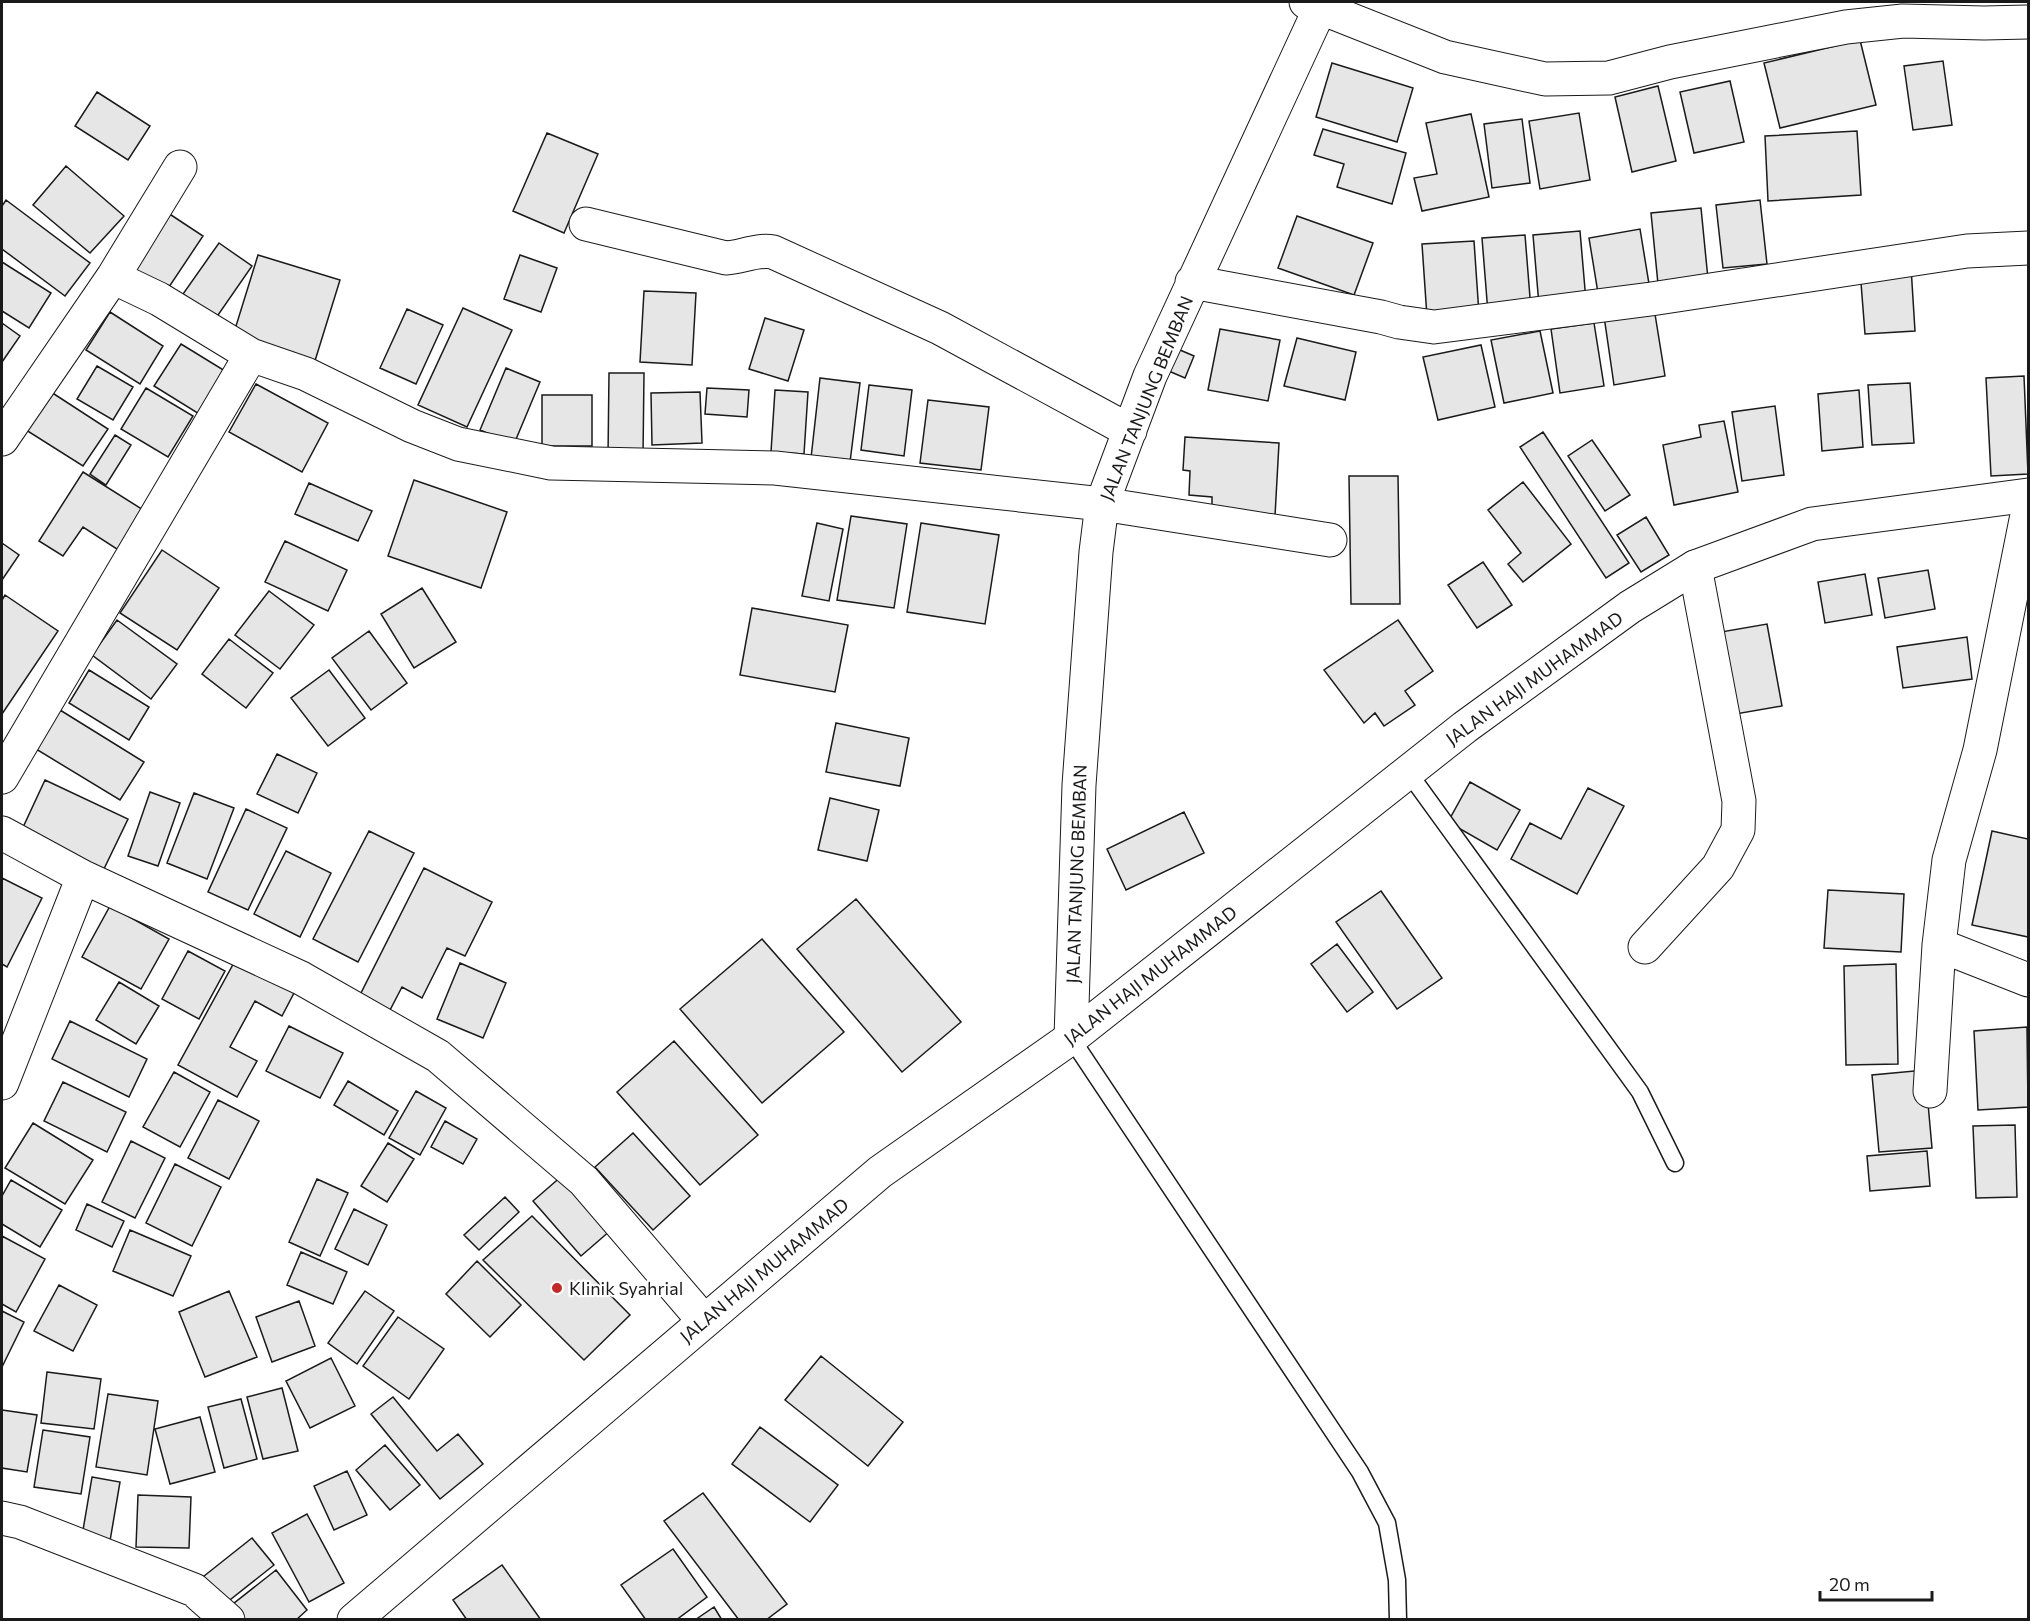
<svg xmlns="http://www.w3.org/2000/svg" width="2030" height="1621" font-family="Commissioner,sans-serif">
  <style>
    .building { fill: #e6e6e6; stroke: #1a1a1a; stroke-width: 1.5 }
    .lines { fill: none; stroke-linecap: round; stroke-linejoin: round }
    .lane-casing { stroke: #1a1a1a; stroke-width: 19 }
    .street-casing { stroke: #1a1a1a; stroke-width: 35 }
    .secondary-casing { stroke: #1a1a1a; stroke-width: 35 }
    .lane { stroke: #fff; stroke-width: 16 }
    .street { stroke: #fff; stroke-width: 33 }
    .secondary { stroke: #fff; stroke-width: 33 }
    .poi-dot { fill: #c62828; stroke: #fff; stroke-width: 2 }
    .labels { text-anchor: middle; dominant-baseline: central; stroke-width: 4.5; stroke-linejoin: round; paint-order: stroke }
    .street-label { font-size: 18px; fill: #1a1a1a; stroke: #fff }
    .poi-label { font-size: 18px; fill: #1a1a1a; stroke: #fff; text-anchor: start }
  </style>
  <rect width="100%" height="100%" fill="#fff"/>
  <path class="building" d="M 1860,40 L 1876,105 L 1780,128 L 1764,63 Z
    M 1943,61 L 1952,125 L 1913,130 L 1904,66 Z
    M 1332,63 L 1413,88 L 1397,142 L 1316,117 Z
    M 1730,81 L 1744,142 L 1694,153 L 1680,92 Z
    M 1658,86 L 1676,161 L 1632,172 L 1615,97 Z
    M 97,92 L 150,126 L 128,160 L 75,126 Z
    M 1579,113 L 1590,180 L 1540,189 L 1529,121 Z
    M 1471,114 L 1489,197 L 1422,211 L 1414,178 L 1437,174 L 1426,123 Z
    M 1522,119 L 1530,183 L 1492,188 L 1484,124 Z
    M 1323,129 L 1406,153 L 1392,204 L 1337,187 L 1344,164 L 1314,155 Z
    M 1857,131 L 1861,195 L 1768,201 L 1765,136 Z
    M 547,133 L 598,154 L 564,233 L 513,211 Z
    M 66,166 L 124,216 L 90,253 L 33,205 Z
    M 6,200 L 90,263 L 65,296 L 2,249 L 2,206 Z
    M 1760,200 L 1767,264 L 1723,268 L 1716,205 Z
    M 1701,208 L 1708,279 L 1658,284 L 1651,213 Z
    M 165,211 L 203,236 L 165,293 L 127,268 Z
    M 1297,216 L 1373,243 L 1354,295 L 1278,268 Z
    M 1640,229 L 1649,284 L 1598,293 L 1589,238 Z
    M 1580,231 L 1586,301 L 1539,305 L 1533,235 Z
    M 1525,235 L 1531,310 L 1488,313 L 1482,238 Z
    M 1474,241 L 1479,314 L 1427,317 L 1422,244 Z
    M 219,243 L 252,266 L 216,318 L 183,294 Z
    M 258,255 L 340,280 L 314,364 L 232,339 Z
    M 520,255 L 557,268 L 541,312 L 504,299 Z
    M 2,262 L 51,293 L 29,328 L 2,311 Z
    M 1911,267 L 1915,331 L 1865,334 L 1860,270 Z
    M 644,291 L 696,293 L 692,365 L 640,362 Z
    M 463,308 L 512,330 L 467,427 L 418,405 Z
    M 1654,308 L 1665,376 L 1614,385 L 1604,316 Z
    M 407,309 L 443,325 L 416,384 L 380,368 Z
    M 110,312 L 163,346 L 140,384 L 86,350 Z
    M 765,318 L 804,330 L 788,381 L 749,369 Z
    M 2,323 L 20,336 L 2,362 Z
    M 1594,323 L 1604,386 L 1560,393 L 1551,329 Z
    M 1220,329 L 1280,340 L 1268,401 L 1208,390 Z
    M 1540,331 L 1553,393 L 1504,403 L 1491,340 Z
    M 1297,338 L 1356,352 L 1345,400 L 1284,386 Z
    M 181,344 L 230,374 L 204,417 L 154,386 Z
    M 1166,344 L 1194,356 L 1185,378 L 1157,366 Z
    M 1481,345 L 1495,407 L 1438,420 L 1423,357 Z
    M 97,366 L 133,387 L 113,420 L 77,399 Z
    M 506,368 L 540,382 L 514,444 L 480,430 Z
    M 609,373 L 644,373 L 643,457 L 608,457 Z
    M 2024,376 L 2028,474 L 1991,476 L 1986,378 Z
    M 820,378 L 860,383 L 850,462 L 811,458 Z
    M 1910,383 L 1914,443 L 1872,445 L 1868,385 Z
    M 256,384 L 328,423 L 302,472 L 229,432 Z
    M 869,385 L 912,390 L 904,456 L 861,450 Z
    M 146,388 L 193,416 L 168,457 L 121,429 Z
    M 707,388 L 749,390 L 747,417 L 705,414 Z
    M 775,390 L 808,392 L 804,454 L 771,452 Z
    M 1859,390 L 1863,447 L 1822,451 L 1818,394 Z
    M 51,392 L 108,429 L 83,466 L 26,430 Z
    M 700,392 L 702,443 L 652,445 L 651,393 Z
    M 542,395 L 592,395 L 592,446 L 542,446 Z
    M 928,400 L 989,407 L 981,470 L 920,463 Z
    M 1775,406 L 1784,475 L 1742,481 L 1732,412 Z
    M 1724,421 L 1738,492 L 1674,505 L 1663,445 L 1701,437 L 1699,425 Z
    M 1543,432 L 1629,563 L 1606,578 L 1520,447 Z
    M 115,435 L 131,445 L 106,485 L 90,474 Z
    M 1185,437 L 1279,443 L 1275,516 L 1212,513 L 1212,497 L 1189,495 L 1190,471 L 1183,470 Z
    M 1592,440 L 1630,495 L 1605,511 L 1568,456 Z
    M 83,472 L 148,513 L 123,553 L 83,527 L 63,556 L 39,541 Z
    M 1349,476 L 1398,476 L 1400,604 L 1351,604 Z
    M 414,480 L 507,512 L 481,588 L 388,556 Z
    M 1523,482 L 1571,544 L 1523,582 L 1508,564 L 1521,553 L 1488,510 Z
    M 309,483 L 372,511 L 358,541 L 295,514 Z
    M 851,516 L 907,524 L 894,608 L 837,600 Z
    M 1646,517 L 1669,555 L 1641,572 L 1617,535 Z
    M 817,523 L 843,529 L 829,601 L 802,596 Z
    M 921,523 L 999,535 L 985,624 L 907,612 Z
    M 285,541 L 347,570 L 328,611 L 265,582 Z
    M 2,543 L 19,555 L 2,580 Z
    M 162,550 L 219,588 L 177,650 L 120,613 Z
    M 1483,562 L 1512,605 L 1477,628 L 1448,585 Z
    M 1928,570 L 1935,609 L 1885,618 L 1878,578 Z
    M 1865,574 L 1872,615 L 1825,623 L 1818,582 Z
    M 422,588 L 456,642 L 414,668 L 381,614 Z
    M 269,591 L 314,625 L 280,669 L 235,635 Z
    M 5,595 L 58,631 L 2,714 L 2,600 Z
    M 752,608 L 848,625 L 835,692 L 740,675 Z
    M 117,620 L 177,664 L 151,699 L 92,655 Z
    M 1398,620 L 1433,671 L 1405,691 L 1415,705 L 1384,726 L 1375,713 L 1364,723 L 1324,670 Z
    M 1767,624 L 1782,706 L 1730,715 L 1715,633 Z
    M 369,631 L 407,683 L 371,710 L 332,658 Z
    M 1967,637 L 1972,679 L 1903,688 L 1897,647 Z
    M 229,639 L 273,673 L 246,708 L 202,674 Z
    M 89,670 L 149,707 L 129,740 L 69,703 Z
    M 329,670 L 365,718 L 328,746 L 291,698 Z
    M 60,710 L 144,762 L 120,800 L 36,749 Z
    M 836,723 L 909,738 L 900,786 L 826,772 Z
    M 277,754 L 317,773 L 298,813 L 257,794 Z
    M 45,780 L 128,819 L 101,875 L 19,836 Z
    M 1470,782 L 1520,810 L 1497,850 L 1448,822 Z
    M 1588,788 L 1624,806 L 1577,894 L 1511,859 L 1530,823 L 1561,839 Z
    M 150,792 L 180,803 L 158,866 L 128,856 Z
    M 194,793 L 234,808 L 207,879 L 167,863 Z
    M 830,798 L 879,810 L 867,861 L 818,850 Z
    M 246,809 L 287,828 L 248,910 L 208,892 Z
    M 1184,812 L 1204,853 L 1126,890 L 1107,849 Z
    M 369,831 L 414,853 L 358,962 L 313,939 Z
    M 1992,831 L 2028,839 L 2028,937 L 1972,925 Z
    M 286,851 L 331,873 L 300,937 L 254,914 Z
    M 424,868 L 492,902 L 465,956 L 447,948 L 422,998 L 402,987 L 389,1012 L 359,997 Z
    M 2,878 L 42,898 L 7,967 L 2,964 Z
    M 1828,890 L 1904,894 L 1901,952 L 1824,948 Z
    M 1381,891 L 1442,978 L 1397,1009 L 1336,922 Z
    M 856,899 L 961,1022 L 902,1072 L 797,949 Z
    M 110,906 L 169,939 L 141,989 L 82,957 Z
    M 762,939 L 844,1032 L 762,1103 L 680,1009 Z
    M 1337,944 L 1373,992 L 1347,1012 L 1311,964 Z
    M 188,951 L 225,971 L 199,1019 L 162,999 Z
    M 236,959 L 295,991 L 282,1016 L 255,1001 L 230,1047 L 257,1061 L 237,1097 L 178,1065 Z
    M 460,963 L 506,983 L 483,1038 L 437,1019 Z
    M 1896,964 L 1898,1064 L 1846,1065 L 1844,966 Z
    M 119,982 L 159,1006 L 136,1044 L 96,1020 Z
    M 70,1021 L 147,1059 L 129,1097 L 52,1059 Z
    M 289,1026 L 343,1053 L 320,1098 L 266,1071 Z
    M 2027,1027 L 2028,1107 L 1978,1110 L 1974,1031 Z
    M 674,1041 L 758,1135 L 700,1185 L 617,1092 Z
    M 1925,1070 L 1932,1148 L 1879,1152 L 1872,1075 Z
    M 174,1072 L 210,1092 L 180,1147 L 143,1127 Z
    M 348,1081 L 398,1111 L 384,1135 L 334,1105 Z
    M 63,1082 L 126,1112 L 107,1152 L 44,1121 Z
    M 416,1091 L 446,1108 L 420,1155 L 389,1138 Z
    M 218,1100 L 259,1121 L 229,1179 L 188,1158 Z
    M 445,1121 L 477,1139 L 463,1164 L 431,1147 Z
    M 33,1123 L 93,1160 L 65,1204 L 5,1168 Z
    M 2015,1125 L 2017,1197 L 1976,1198 L 1973,1126 Z
    M 633,1133 L 690,1196 L 653,1230 L 595,1167 Z
    M 131,1141 L 165,1158 L 135,1218 L 102,1202 Z
    M 388,1143 L 414,1159 L 387,1202 L 361,1186 Z
    M 1927,1151 L 1930,1186 L 1870,1191 L 1867,1156 Z
    M 175,1164 L 221,1187 L 192,1246 L 146,1223 Z
    M 563,1175 L 611,1230 L 581,1256 L 533,1201 Z
    M 317,1179 L 348,1193 L 320,1256 L 289,1242 Z
    M 11,1180 L 62,1210 L 40,1247 L 2,1224 L 2,1196 Z
    M 505,1197 L 519,1212 L 479,1250 L 464,1235 Z
    M 87,1204 L 124,1221 L 112,1247 L 76,1230 Z
    M 354,1209 L 387,1225 L 368,1265 L 335,1249 Z
    M 532,1216 L 630,1315 L 584,1360 L 483,1260 Z
    M 130,1230 L 191,1256 L 173,1296 L 113,1271 Z
    M 2,1236 L 45,1259 L 16,1312 L 2,1304 Z
    M 301,1252 L 347,1272 L 333,1304 L 287,1285 Z
    M 477,1261 L 521,1305 L 490,1337 L 446,1294 Z
    M 59,1285 L 97,1305 L 73,1351 L 34,1331 Z
    M 229,1291 L 257,1357 L 205,1377 L 179,1312 Z
    M 365,1291 L 394,1311 L 357,1364 L 328,1343 Z
    M 299,1301 L 315,1346 L 272,1362 L 256,1317 Z
    M 2,1311 L 24,1322 L 2,1367 Z
    M 398,1317 L 444,1349 L 409,1399 L 363,1366 Z
    M 821,1356 L 903,1422 L 868,1466 L 785,1400 Z
    M 331,1358 L 355,1406 L 310,1428 L 286,1381 Z
    M 47,1372 L 101,1379 L 94,1429 L 41,1423 Z
    M 282,1388 L 298,1451 L 263,1459 L 247,1397 Z
    M 108,1394 L 158,1401 L 147,1475 L 96,1467 Z
    M 393,1397 L 437,1451 L 458,1434 L 483,1464 L 440,1499 L 371,1414 Z
    M 241,1399 L 257,1459 L 224,1468 L 208,1407 Z
    M 2,1410 L 37,1415 L 27,1472 L 2,1468 Z
    M 200,1417 L 215,1472 L 170,1484 L 155,1429 Z
    M 760,1427 L 838,1485 L 810,1522 L 732,1464 Z
    M 43,1430 L 90,1437 L 81,1494 L 34,1487 Z
    M 385,1445 L 420,1485 L 390,1510 L 356,1470 Z
    M 347,1471 L 367,1515 L 334,1530 L 314,1486 Z
    M 92,1477 L 120,1482 L 110,1541 L 82,1536 Z
    M 703,1493 L 787,1604 L 766,1620 L 739,1620 L 664,1521 Z
    M 138,1495 L 191,1497 L 189,1548 L 136,1547 Z
    M 307,1514 L 344,1583 L 309,1602 L 272,1533 Z
    M 252,1538 L 274,1565 L 221,1607 L 199,1580 Z
    M 673,1549 L 707,1597 L 676,1620 L 646,1620 L 621,1585 Z
    M 502,1565 L 541,1620 L 467,1620 L 453,1600 Z
    M 276,1570 L 307,1610 L 296,1620 L 245,1620 L 233,1604 Z
    M 714,1607 L 722,1620 L 695,1620 Z"/>
  <g class="lines">
    <defs>
      <path id="lane" d="M 1408,772 L 1640,1092 L 1675,1163
        M 1071,1038 L 1360,1472 L 1387,1523 L 1397,1580 L 1398,1620"/>
      <path id="street" d="M 1306,2 L 1445,57 L 1545,79 L 1609,78 L 1670,62 L 1846,27 L 1903,21 L 1984,23 L 2028,22
        M 586,224 L 726,258 C 742,257 757,249 773,252 L 940,328 L 1130,431
        M 113,277 L 180,167
        M 1192,282 L 1381,317 L 1399,322 L 1434,327 L 1651,299 L 1967,251 L 2028,248
        M 2,439 L 113,277 L 159,299 L 251,355 L 306,374 L 412,426 L 458,444 L 551,463 L 775,468 L 1102,504 L 1330,540
        M 2,777 L 251,355
        M 2,833 L 83,877 L 2,1083
        M 83,877 L 301,978 L 438,1056 L 584,1181 L 704,1321
        M 1939,945 L 2028,980
        M 1645,947 L 1718,867 L 1738,830 L 1739,801 L 1695,567
        M 1071,1038 L 1079,785 L 1096,552 L 1102,504 L 1150,376 L 1323,2
        M 1930,1091 L 1939,945 L 1949,860 L 1980,750 L 2028,510
        M 2,1518 L 20,1522 L 194,1590 L 228,1620"/>
      <path id="secondary" d="M 354,1620 L 880,1172 L 1071,1038 L 1465,727 L 1630,607 L 1695,567 L 1812,524 L 2028,495"/>
    </defs>
    <use href="#lane" class="lane-casing"/>
    <use href="#street" class="street-casing"/>
    <use href="#secondary" class="secondary-casing"/>
    <use href="#lane" class="lane"/>
    <use href="#street" class="street"/>
    <use href="#secondary" class="secondary"/>
  </g>
  <circle class="poi-dot" cx="557" cy="1288" r="6"/>
  <g class="labels">
    <g class="street-label">
      <text transform="translate(1146 398) rotate(-68)">JALAN TANJUNG BEMBAN</text>
      <text transform="translate(1534 678) rotate(-36)">JALAN HAJI MUHAMMAD</text>
      <text transform="translate(1076 874) rotate(-88)">JALAN TANJUNG BEMBAN</text>
      <text transform="translate(1150 975) rotate(-38)">JALAN HAJI MUHAMMAD</text>
      <text transform="translate(764 1270) rotate(-40)">JALAN HAJI MUHAMMAD</text>
    </g>
    <g class="poi-label">
      <text x="569" y="1288">Klinik Syahrial</text>
    </g>
  </g>
  <rect width="2030" height="1621" fill="none" stroke="#1a1a1a" stroke-width="6"/>
  <path d="M1820 1591v9h112v-9" fill="none" stroke="#1a1a1a" stroke-width="3"/>
  <text x="1829" y="1591" font-size="18" fill="#1a1a1a" stroke="#ffffff" stroke-width="4.5" paint-order="stroke">20 m</text>
</svg>
